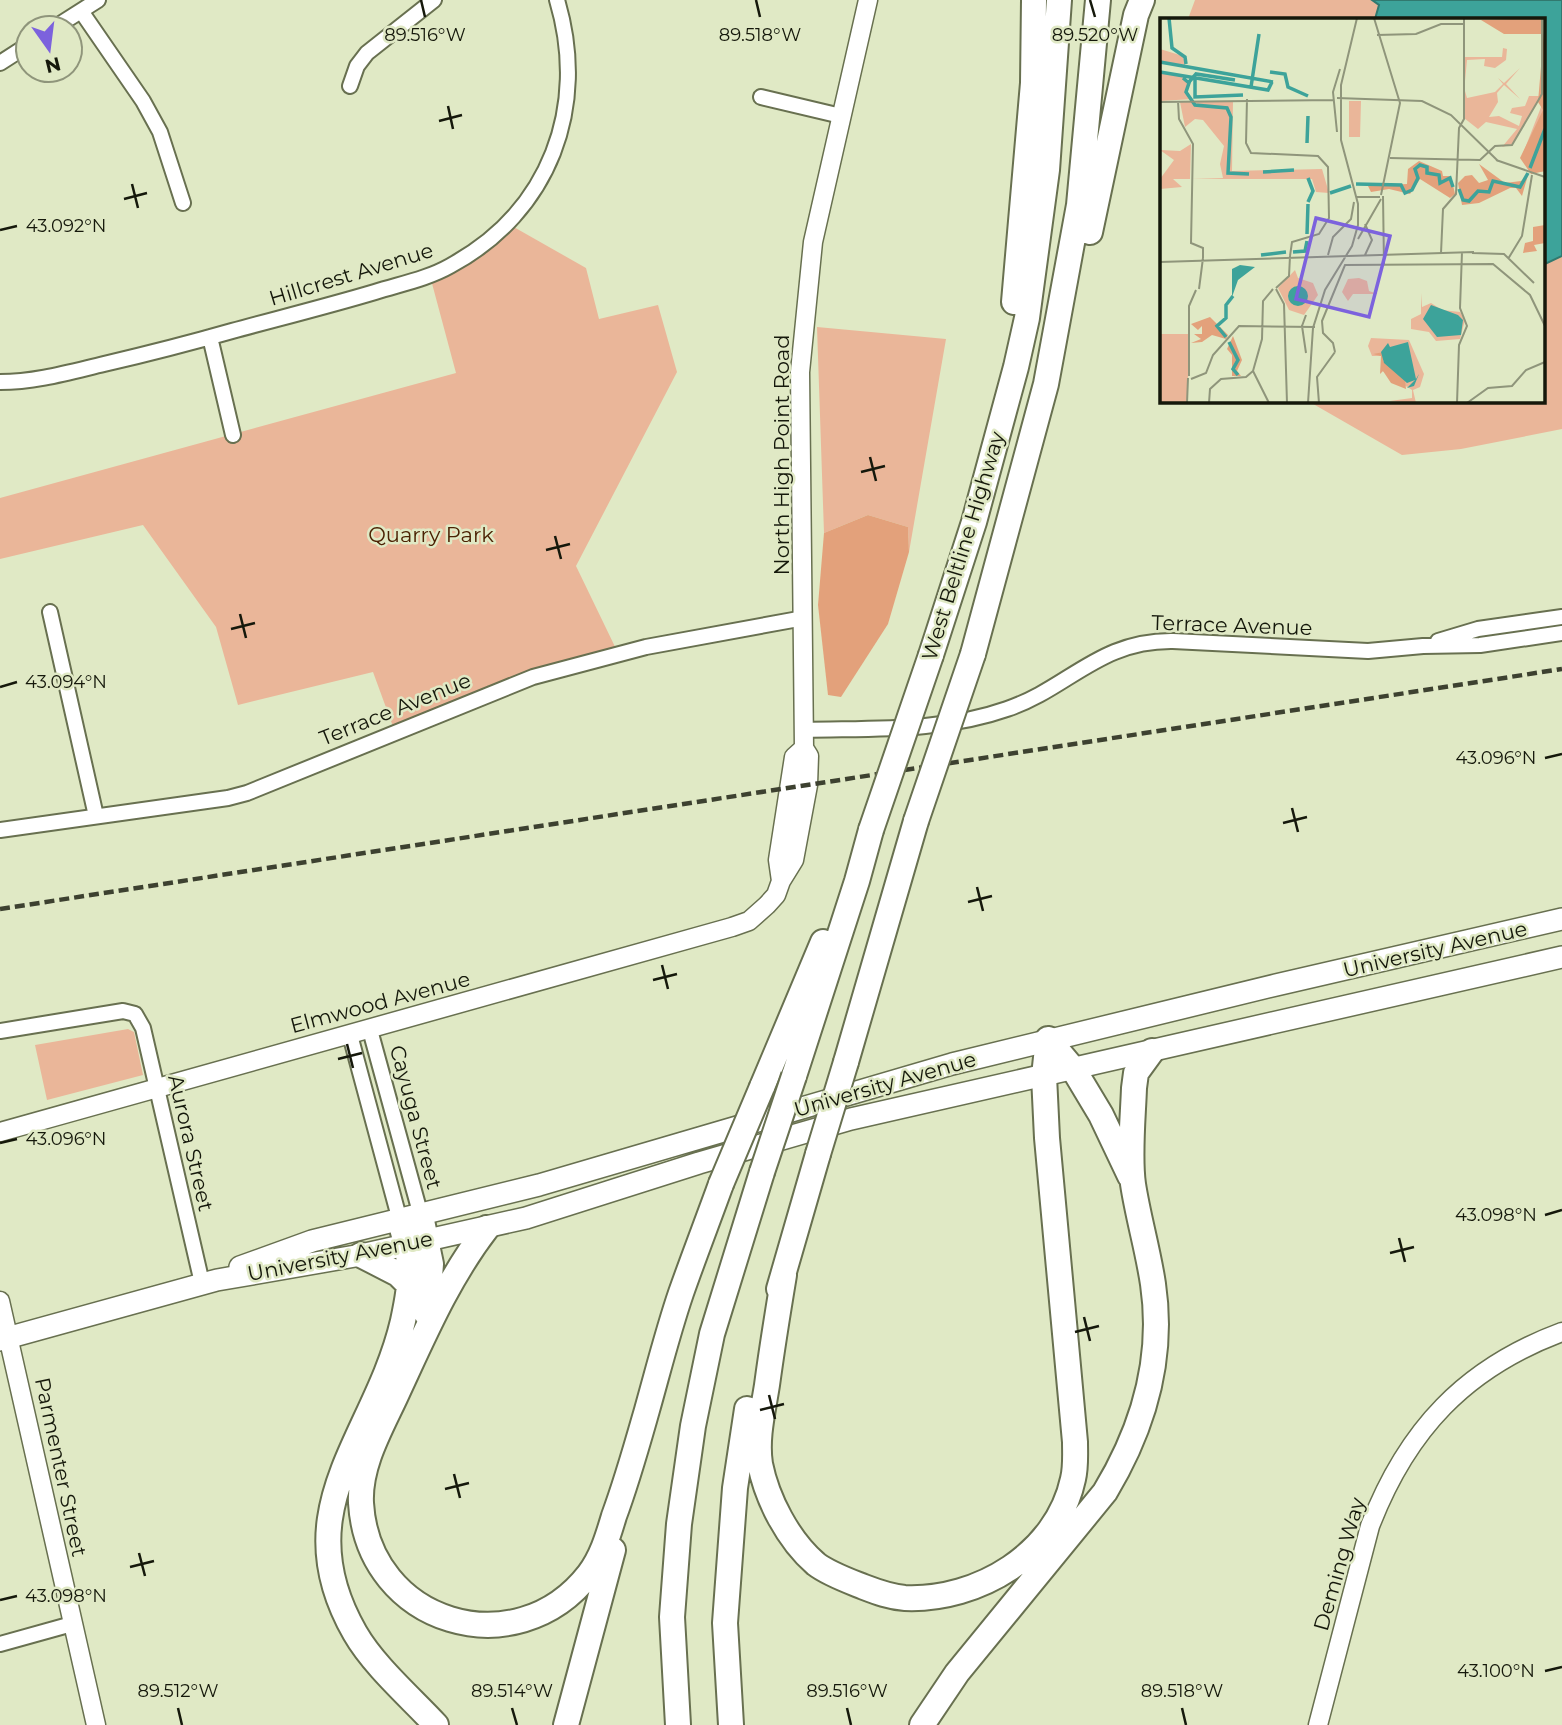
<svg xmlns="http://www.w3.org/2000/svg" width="1562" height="1725" font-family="Montserrat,sans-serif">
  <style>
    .green { fill: #eab699 }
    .forest { fill: #e3a17b }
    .water { fill: #3da39a; stroke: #31796f; stroke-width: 2 }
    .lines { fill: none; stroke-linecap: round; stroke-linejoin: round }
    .minor-casing { stroke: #687050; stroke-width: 18 }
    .tertiary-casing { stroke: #687050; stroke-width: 21 }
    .primary-casing { stroke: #687050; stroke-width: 24 }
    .motorway-casing { stroke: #687050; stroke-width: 28 }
    .minor { stroke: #fff; stroke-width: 14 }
    .tertiary { stroke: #fff; stroke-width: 18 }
    .primary { stroke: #fff; stroke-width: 21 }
    .motorway { stroke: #fff; stroke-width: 24 }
    .rail { stroke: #3d4130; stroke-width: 4.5; stroke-dasharray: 10 5; stroke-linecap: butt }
    .motorway-bridge-casing { stroke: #687050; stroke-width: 28; stroke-linecap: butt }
    .motorway-bridge { stroke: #fff; stroke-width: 24 }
    .ticks { fill: none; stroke: #15180b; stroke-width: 2.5 }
    .labels { text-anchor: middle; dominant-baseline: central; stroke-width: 5; stroke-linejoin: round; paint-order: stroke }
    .street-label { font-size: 21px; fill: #15180b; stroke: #e0e9c5 }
    .park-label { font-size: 21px; fill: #4b2103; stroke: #e0e9c5 }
    .inset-river { fill: none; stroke: #3da39a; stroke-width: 3.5 }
    .inset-road { fill: none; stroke: #8f957b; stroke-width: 2 }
    .view { fill: #7c62dd; fill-opacity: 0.15; stroke: #7c62dd; stroke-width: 3.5 }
    .inset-edge { fill: none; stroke: #15180b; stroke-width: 3.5 }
    .ticks-label { font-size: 18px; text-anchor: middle; fill: #15180b; stroke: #e0e9c5; stroke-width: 5; stroke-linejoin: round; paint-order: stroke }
  </style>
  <rect width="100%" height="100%" fill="#e0e9c5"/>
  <path class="green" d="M 1195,0 L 1562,0 L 1562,429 L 1461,449 L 1402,455 L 1308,401 L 1543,401 L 1543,19 L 1188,19 Z
    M 512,226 L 586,268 L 599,319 L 658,305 L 677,372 L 576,566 L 619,655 L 395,732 L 373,672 L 238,705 L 216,627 L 143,525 L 0,559 L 0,498 L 456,373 L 430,276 Z
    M 817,327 L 946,339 L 909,552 L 908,527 L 868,515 L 824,533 Z
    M 128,1029 L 134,1032 L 143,1075 L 47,1100 L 35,1045 Z"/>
  <path class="forest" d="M 868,515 L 908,527 L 909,552 L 888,624 L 841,697 L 828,695 L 818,605 L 824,533 Z"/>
  <path class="water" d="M 1372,0 L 1562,0 L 1562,256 L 1543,265 L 1543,19 L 1375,19 L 1379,5 Z"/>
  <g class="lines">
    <defs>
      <path id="minor" d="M 81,11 L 143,101 L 160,132 L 183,203
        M 54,28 L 98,0
        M 0,63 L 28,45
        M 350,86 L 357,66 L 367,53 L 434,0
        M 761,97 L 841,116
        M 210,337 L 233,435
        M 0,382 C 36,382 70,372 104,364 C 147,354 190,343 232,331 C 280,318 328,306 375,292 C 400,284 427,279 450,266 C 550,212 589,107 557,0
        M 50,612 L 96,816
        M 1438,641 L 1478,629 L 1562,617
        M 805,730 C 872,728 942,732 1007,709 C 1069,688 1099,640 1173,641 L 1368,651 L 1423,646 L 1480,645 L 1562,633
        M 0,830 L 228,798 L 247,793 L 533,677 L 646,647 L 804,618
        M 370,1030 L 421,1216
        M 0,1031 L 123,1011 L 135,1014 L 143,1028 L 202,1283
        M 350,1035 L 400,1221
        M 0,1644 L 72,1624"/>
      <path id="tertiary" d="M 781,881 L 778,860 L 794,757 L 804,748
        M 0,1132 L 732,927 L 749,921 L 767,905 L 776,895 L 781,881 L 794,860 L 808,785 L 809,756 L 804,748 L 800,372 L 813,242 L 868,0
        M 0,1301 L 96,1725
        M 1318,1725 L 1370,1526 C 1407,1430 1465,1368 1562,1332"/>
      <path id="primary" d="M 240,1267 L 312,1241 L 539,1185 L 952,1064 L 1276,985 L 1562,919
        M 0,1340 L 217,1280 L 361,1255 L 526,1218 L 699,1163 L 851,1119 L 1562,957"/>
      <path id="motorway" d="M 1090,232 L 1136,15 L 1142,0
        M 1014,302 L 1033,83 L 1034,0
        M 973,654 L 1046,384 L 1079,205 L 1098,0
        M 931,655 L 974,522 L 1016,367 L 1027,318 L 1047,170 L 1059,0
        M 1048,1039 L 1074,1070 L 1101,1115 L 1130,1176
        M 846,1062 L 916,821
        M 794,1076 L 857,881 L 871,830
        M 762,1087 L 823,942
        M 421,1216 L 431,1264 L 427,1315
        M 400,1221 C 404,1235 408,1248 409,1263 C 411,1282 407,1302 403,1321 C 376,1437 283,1508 355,1633 C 374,1666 410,1697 436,1725
        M 487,1228 C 449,1277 425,1333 399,1389 C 383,1425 359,1463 361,1503 C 368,1624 516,1668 589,1574 C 602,1557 608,1536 614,1516 C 627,1481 637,1445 647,1410 C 658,1371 668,1331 681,1293 C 694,1256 708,1220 721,1184
        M 361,1255 L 398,1274 L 409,1285
        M 784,1275 C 778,1311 772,1348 767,1385 C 763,1411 756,1438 760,1464 C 767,1499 788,1540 816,1564 C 829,1574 849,1581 864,1587 C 877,1592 890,1597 905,1598 C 978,1601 1057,1554 1073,1479 C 1076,1467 1075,1455 1075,1442 L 1047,1138 L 1044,1076 L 1048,1039
        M 779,1289 L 818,1154
        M 566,1725 L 613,1550
        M 678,1725 L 672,1617 L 679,1524 L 693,1426 L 712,1334 L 762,1172
        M 731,1725 L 725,1623 L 735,1488 L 747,1409
        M 922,1725 L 957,1673 L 1105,1492 C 1143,1429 1164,1358 1153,1284 C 1148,1250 1138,1217 1133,1184 C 1129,1156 1133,1117 1134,1088 L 1136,1073 L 1152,1051"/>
    </defs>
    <use href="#minor" class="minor-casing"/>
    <use href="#tertiary" class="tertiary-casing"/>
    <use href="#primary" class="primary-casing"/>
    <use href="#motorway" class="motorway-casing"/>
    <use href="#minor" class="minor"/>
    <use href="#tertiary" class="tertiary"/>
    <use href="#primary" class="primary"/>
    <use href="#motorway" class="motorway"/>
    <path class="rail" d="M 0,909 L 1562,669"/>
    <defs>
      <path id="motorway-bridge" d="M 916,821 L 973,654
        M 871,830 L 931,655
        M 818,1154 L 846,1062
        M 762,1172 L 794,1076
        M 721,1184 L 762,1087"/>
    </defs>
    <use href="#motorway-bridge" class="motorway-bridge-casing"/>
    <use href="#motorway-bridge" class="motorway-bridge"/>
  </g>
  <path class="ticks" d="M 421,0 L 425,17M 756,0 L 760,17M 1090,0 L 1095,17M 448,106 L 453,129M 439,121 L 462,115M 132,184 L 138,208M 124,199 L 147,193M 0,230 L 17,226M 870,457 L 876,481M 861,472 L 885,466M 555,536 L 561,559M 546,550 L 570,544M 240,614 L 246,638M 231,629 L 255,623M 0,687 L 17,682M 1545,758 L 1562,754M 1292,808 L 1298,832M 1283,823 L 1307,817M 977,887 L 983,911M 968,902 L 992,896M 662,965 L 668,989M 653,980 L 677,974M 347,1044 L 353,1068M 338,1059 L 362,1053M 0,1143 L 17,1139M 1545,1215 L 1562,1210M 1399,1238 L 1405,1262M 1390,1253 L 1414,1247M 1084,1317 L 1090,1341M 1075,1332 L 1099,1326M 769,1395 L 775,1419M 760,1410 L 784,1404M 454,1474 L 460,1498M 445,1489 L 469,1483M 139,1553 L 145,1576M 130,1567 L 154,1561M 0,1600 L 17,1596M 1545,1671 L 1562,1667M 178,1708 L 182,1725M 512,1708 L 517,1725M 847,1708 L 851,1725M 1182,1708 L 1186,1725"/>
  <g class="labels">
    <g class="street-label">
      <text transform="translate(351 274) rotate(-17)">Hillcrest Avenue</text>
      <text transform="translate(781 455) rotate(-90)">North High Point Road</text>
      <text transform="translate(963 546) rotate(-73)">West Beltline Highway</text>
      <text transform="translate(1232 625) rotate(2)">Terrace Avenue</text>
      <text transform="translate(395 709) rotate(-22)">Terrace Avenue</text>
      <text transform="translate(1435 949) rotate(-13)">University Avenue</text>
      <text transform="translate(380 1002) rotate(-15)">Elmwood Avenue</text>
      <text transform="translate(885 1084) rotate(-16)">University Avenue</text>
      <text transform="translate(416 1117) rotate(75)">Cayuga Street</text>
      <text transform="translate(191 1143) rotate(77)">Aurora Street</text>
      <text transform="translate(340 1256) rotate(-11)">University Avenue</text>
      <text transform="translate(61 1467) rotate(78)">Parmenter Street</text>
      <text transform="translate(1339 1564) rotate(-74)">Deming Way</text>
    </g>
    <g class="park-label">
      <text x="431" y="534">Quarry Park</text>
    </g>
  </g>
  <g transform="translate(1160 18)">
    <rect width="385" height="385" fill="#e0e9c5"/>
    <path d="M 382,0 L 385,153 L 373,155 L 362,138 L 383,84 L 379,82 L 353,126 L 342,129 L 357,111 L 326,104 L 318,111 L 304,100 L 305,73 L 307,80 L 335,74 L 343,66 L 338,60 L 344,65 L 360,50 L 346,66 L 360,81 L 344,67 L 337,75 L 338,84 L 329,99 L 339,98 L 359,108 L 362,98 L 350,95 L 352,90 L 365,88 L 369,78 L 381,78 ZM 343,30 L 347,31 L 346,42 L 335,50 L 324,48 L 325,41 L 307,42 L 305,63 L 304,39 L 342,39 ZM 0,31 L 23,38 L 25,47 L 0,43 ZM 0,54 L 23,58 L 29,66 L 26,73 L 33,81 L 0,83 ZM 73,83 L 72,153 L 162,151 L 169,175 L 156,174 L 152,161 L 32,161 L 63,160 L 60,146 L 64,128 L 43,102 L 35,101 L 25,109 L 20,84 ZM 189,83 L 201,83 L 200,119 L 189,119 ZM 31,126 L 30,161 L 13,161 L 22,169 L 0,171 L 0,161 L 14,142 L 0,132 L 20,133 ZM 135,252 L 138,260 L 153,265 L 158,277 L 144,297 L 129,292 L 118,270 ZM 199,260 L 207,263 L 209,273 L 218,276 L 193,276 L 188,283 L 182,274 L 188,261 ZM 261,275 L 262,289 L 271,285 L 282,292 L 300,294 L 305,302 L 300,321 L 276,323 L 269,314 L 251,311 L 251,301 L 261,296 ZM 0,316 L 30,316 L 27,384 L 0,384 ZM 211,320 L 249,322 L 264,356 L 260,369 L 253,372 L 256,385 L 230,383 L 252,380 L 252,372 L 221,352 L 222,338 L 212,338 L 208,328 Z" fill="#eab699"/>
    <path d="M 381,0 L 381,16 L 344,16 L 321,2 ZM 384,13 L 385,153 L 371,156 L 360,140 L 383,92 L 378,84 ZM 259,143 L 282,153 L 283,158 L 291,158 L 295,176 L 290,180 L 260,161 L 250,176 L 229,171 L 211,174 L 208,168 L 247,166 L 248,151 ZM 319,146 L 345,165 L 361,163 L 368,157 L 362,178 L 356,170 L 350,170 L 319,185 L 302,187 L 298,165 L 305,158 L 312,157 L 319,165 L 328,162 ZM 385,207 L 385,225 L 374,227 L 377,233 L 363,235 L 365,225 L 373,223 L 373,209 ZM 50,299 L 68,317 L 66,321 L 52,317 L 42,324 L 31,325 L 41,321 L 34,316 L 42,316 L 42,308 L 38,312 L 31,306 ZM 73,318 L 82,342 L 77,353 L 81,358 L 72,358 L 72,337 L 67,331 ZM 224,334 L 223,343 L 245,362 L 246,371 L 231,365 L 223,353 L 220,356 L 221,338 L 213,336 Z" fill="#e3a17b"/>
    <path d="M 80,247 L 95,249 L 78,262 L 72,279 L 72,251 ZM128 278a10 10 0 1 1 20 0a10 10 0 1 1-20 0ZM 271,287 L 298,297 L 303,302 L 301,317 L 277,319 L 263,301 ZM 248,324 L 256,361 L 259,356 L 254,368 L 247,370 L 255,362 L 247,365 L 224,345 L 221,334 L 228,325 L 230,329 Z" fill="#3da39a"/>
    <path class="inset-river" d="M 9,0 L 12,30 L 25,39 L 26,46M 0,44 L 113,64M 0,54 L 108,72 L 112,64M 110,54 L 125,56 L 128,69 L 148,78M 35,59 L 35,79 L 83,77M 23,60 L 29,65 L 26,74 L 35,87 L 67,90 L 71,99 L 68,155 L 89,156M 29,64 L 36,56 L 75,62M 91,69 L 99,16M 147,125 L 148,98M 370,150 L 385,111M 103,154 L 134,152M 196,166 L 241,167 L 245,175 L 252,172 L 258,160 L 255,151 L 260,147 L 267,149 L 267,155 L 279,157 L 280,165 L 290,160 L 293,169M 299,171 L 303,182 L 309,183 L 318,173 L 329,174 L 333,163 L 360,169 L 368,155M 170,175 L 191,168M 148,184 L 153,173 L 148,160M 147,216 L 148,186M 133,234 L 145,233 L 147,223M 101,237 L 126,234M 66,319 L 57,308 L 66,300 L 66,287 L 73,278M 69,324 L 78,342 L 73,351 L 78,357"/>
    <path class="inset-road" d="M 214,0 L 240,85 L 221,177M 217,17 L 256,16 L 281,6 L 304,6M 177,80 L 262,83 L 291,97 L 338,143M 87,81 L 86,125 L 91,135 L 158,138 L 168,149 L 169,200 L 159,216 L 132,224 L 130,238M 18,83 L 19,101 L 33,126 L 31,225 L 43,230 L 43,240M 0,84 L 173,82M 177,114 L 173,74 L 180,51M 230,140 L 320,142 L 335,128 L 352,127 L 382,76 L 382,0M 336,142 L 385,159M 223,178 L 224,246M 197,179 L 220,179M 205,206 L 212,222 L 205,237M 198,221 L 221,181M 281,235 L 283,191 L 296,176 L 299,110 L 304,101 L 304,0M 312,235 L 344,236 L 374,265M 168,237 L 173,219 L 191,201 L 194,184M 348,241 L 362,218 L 372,157M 0,244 L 314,234M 116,270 L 129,258 L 130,238M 39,271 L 43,240M 116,271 L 124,286 L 127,385M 175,334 L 173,325 L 163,315 L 162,303 L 185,247 L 333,246 L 370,277 L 385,308M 146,335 L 142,308 L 146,297M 93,353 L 109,385M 29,358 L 29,288 L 36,272M 31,361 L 46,355 L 53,337 L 79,308 L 155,309M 27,385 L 28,360M 49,385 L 50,371 L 61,361 L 86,359 L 93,353 L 102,321 L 103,283 L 113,271M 148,385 L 153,310 L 165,272 L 192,228 L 198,207 L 198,186 L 181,122 L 181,67 L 197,0M 159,385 L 157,359 L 175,334M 297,385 L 299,327 L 307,308 L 300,290 L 302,234M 307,385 L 328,370 L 352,368 L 366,352 L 385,344"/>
    <path class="view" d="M 156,200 L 230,218 L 209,299 L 136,281 Z"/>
    <rect width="385" height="385" class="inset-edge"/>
  </g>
  <g class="ticks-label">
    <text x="425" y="41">89.516°W</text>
    <text x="760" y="41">89.518°W</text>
    <text x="1095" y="41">89.520°W</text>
    <text x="66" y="232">43.092°N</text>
    <text x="66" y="688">43.094°N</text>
    <text x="1496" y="764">43.096°N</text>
    <text x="66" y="1145">43.096°N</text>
    <text x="1496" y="1221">43.098°N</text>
    <text x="66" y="1602">43.098°N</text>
    <text x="1496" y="1677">43.100°N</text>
    <text x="178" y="1697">89.512°W</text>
    <text x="512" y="1697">89.514°W</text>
    <text x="847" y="1697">89.516°W</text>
    <text x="1182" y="1697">89.518°W</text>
  </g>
  <g transform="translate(49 49) rotate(166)"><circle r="33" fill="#e0e9c5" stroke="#8f957b" stroke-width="2"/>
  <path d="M0-5L12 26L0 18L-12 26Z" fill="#7c62dd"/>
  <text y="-10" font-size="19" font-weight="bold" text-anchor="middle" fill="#15180b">N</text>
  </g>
</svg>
